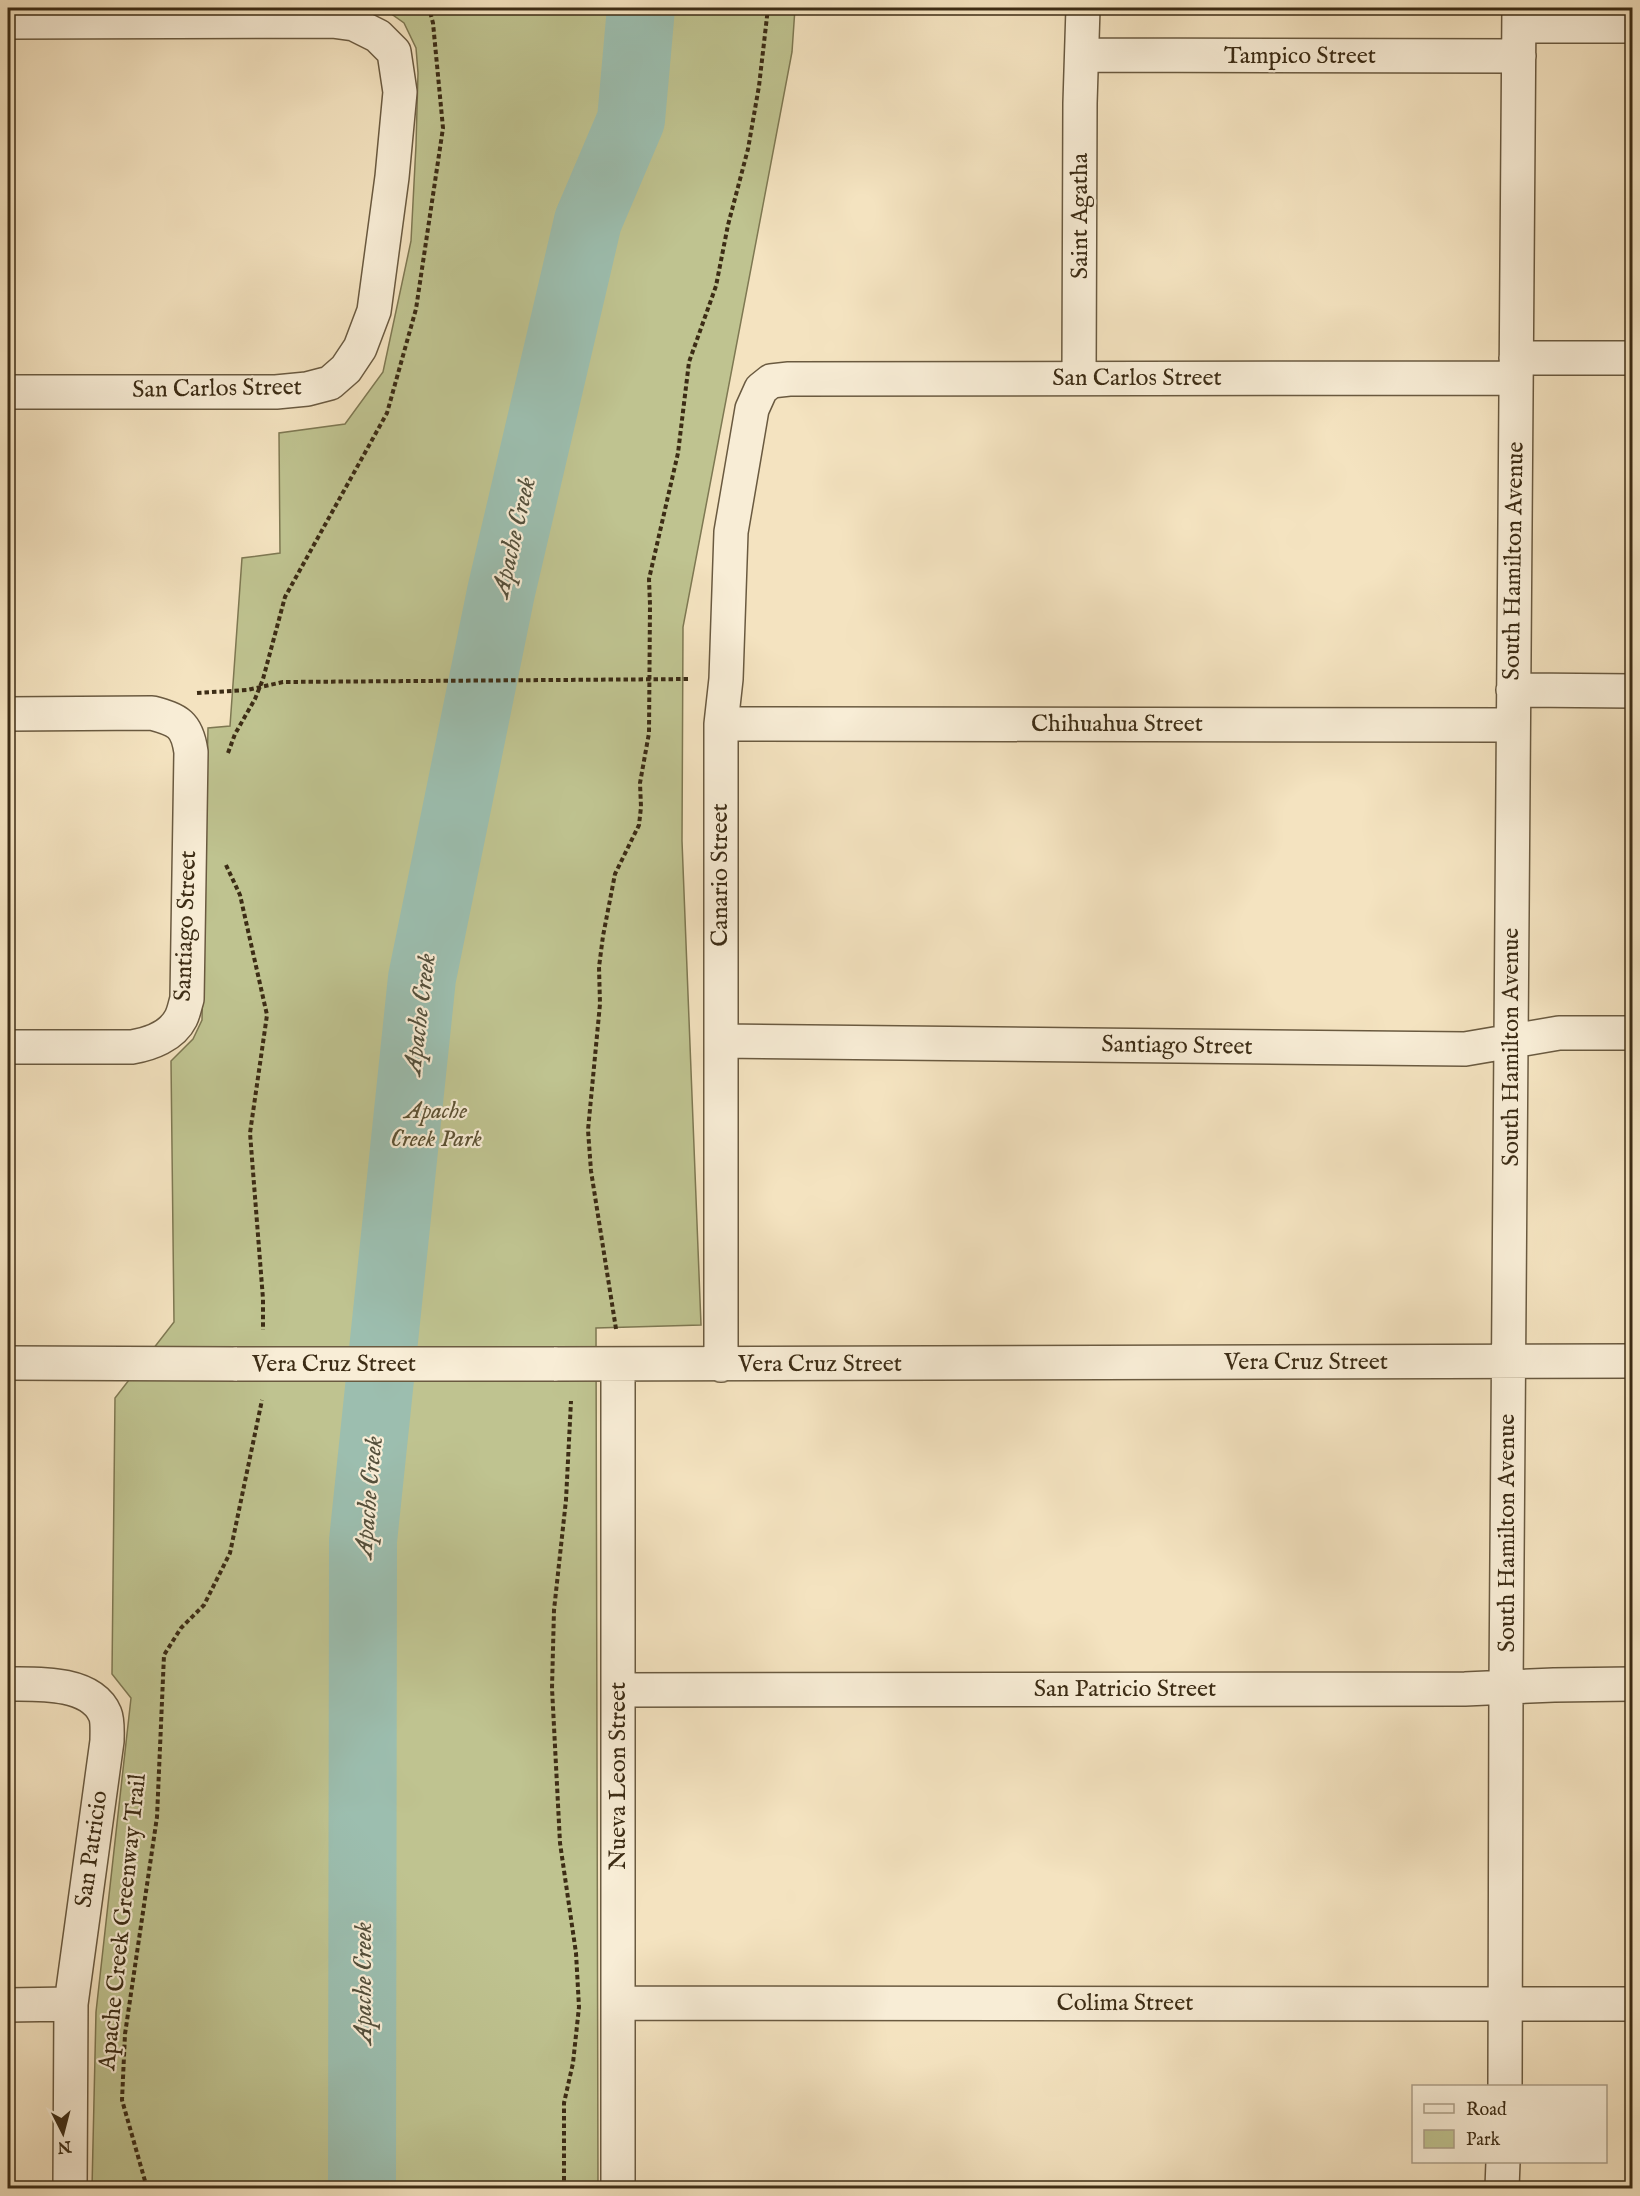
<svg xmlns="http://www.w3.org/2000/svg" width="1640" height="2196" font-family="'IM FELL English',serif">
  <style>
    .green { fill: #bfc390; stroke: #7e7852; stroke-width: 1.5 }
    .lines { fill: none; stroke-linecap: round; stroke-linejoin: round }
    .river { stroke: #9cbeaf; stroke-width: 68 }
    .street-casing { stroke: #6a5a40; stroke-width: 36 }
    .path { stroke: #3c2c15; stroke-width: 4; stroke-dasharray: 4.5 3; stroke-linecap: butt }
    .street { stroke: #f8edd6; stroke-width: 33 }
    .street-bridge-casing { stroke: #6a5a40; stroke-width: 36; stroke-linecap: butt }
    .street-bridge { stroke: #f8edd6; stroke-width: 33 }
    .labels { text-anchor: middle; dominant-baseline: central; stroke-width: 4.5; stroke-linejoin: round; paint-order: stroke }
    .street-label { font-size: 24px; fill: #3c2c15; stroke: #f8edd6 }
    .park-label { font-size: 24px; font-style: italic; fill: #5d5234; stroke: #f8edd6 }
    .water-label { font-size: 26px; font-style: italic; fill: #54503c; stroke: #f8edd6 }
  </style>
  <rect width="100%" height="100%" fill="#f4e3c0"/>
  <filter id="stains"><feTurbulence type="fractalNoise" baseFrequency=".00333" numOctaves="4"/><feColorMatrix values="0 0 0 0 .2 0 0 0 0 .09 0 0 0 0 .02 0 0 0 .5 -.17"/></filter>
  <radialGradient id="worn" r=".72"><stop offset=".6" stop-color="#630" stop-opacity="0"/><stop offset="1" stop-color="#630" stop-opacity=".3"/></radialGradient>
  <path class="green" d="M 383,8 L 795,8 L 792,52 L 683,627 L 682,841 L 701,1325 L 596,1328 L 598,2188 L 92,2188 L 96,2012 L 131,1698 L 112,1674 L 115,1398 L 174,1322 L 171,1061 L 193,1039 L 202,1020 L 208,728 L 230,726 L 242,558 L 280,553 L 279,433 L 345,424 L 383,372 L 411,241 L 416,145 L 418,73 L 416,48 L 404,23 Z"/>
  <g class="lines">
    <path class="river" d="M 362,2188 L 363,1541 L 422,978 L 501,592 L 588,221 L 631,120 L 641,8"/>
    <defs>
      <path id="street" d="M 8,22 L 332,21 L 354,24 L 378,36 L 394,52 L 400,92 L 392,177 L 374,311 L 360,348 L 346,369 L 330,383 L 307,389 L 276,392 L 8,392
        M 1519,26 L 1632,26
        M 1082,55 L 1519,56
        M 1516,358 L 1632,358
        M 1079,377 L 1080,103 L 1083,8
        M 1513,690 L 1632,691
        M 8,714 L 152,713 C 178,720 187,724 191,752 L 187,999 C 185,1005 184,1012 181,1018 C 172,1036 150,1044 132,1047 L 8,1047
        M 721,724 L 1513,725
        M 721,1041 L 1465,1049 L 1559,1033 L 1632,1033
        M 8,1363 L 237,1364
        M 554,1364 L 1632,1361
        M 721,1365 L 721,724 L 726,679 L 731,532 L 752,409 L 761,389 L 771,381 L 789,379 L 1516,378
        M 8,1684 C 36,1684 91,1681 105,1714 C 108,1721 107,1733 107,1741 L 71,2004 L 70,2188
        M 618,1690 L 1465,1689 L 1554,1685 L 1632,1684
        M 618,2003 L 1632,2004
        M 8,2005 L 71,2004
        M 1505,2086 L 1506,1687 L 1519,8
        M 618,2188 L 618,1364
        M 1502,2188 L 1503,2162"/>
    </defs>
    <use href="#street" class="street-casing"/>
    <path class="path" d="M 197,693 L 247,690 L 283,682 L 690,679
      M 228,753 L 235,734 L 255,699 L 263,679 L 285,597 L 387,413 L 416,309 L 443,128 L 433,23 L 429,8
      M 226,865 L 240,895 L 267,1015 L 250,1133 L 263,1299 L 263,1330
      M 616,1329 L 591,1171 L 588,1130 L 600,1004 L 599,967 L 603,936 L 615,874 L 639,825 L 641,807 L 640,783 L 649,733 L 650,605 L 649,579 L 678,453 L 689,362 L 716,286 L 728,225 L 748,149 L 759,86 L 768,8
      M 147,2188 L 122,2100 L 125,2034 L 157,1817 L 164,1655 L 181,1628 L 204,1605 L 230,1553 L 262,1400
      M 564,2188 L 564,2103 L 573,2063 L 579,2007 L 576,1953 L 560,1843 L 552,1688 L 554,1610 L 566,1500 L 571,1401"/>
    <use href="#street" class="street"/>
    <defs>
      <path id="street-bridge" d="M 237,1364 L 554,1364"/>
    </defs>
    <use href="#street-bridge" class="street-bridge-casing"/>
    <use href="#street-bridge" class="street-bridge"/>
  </g>
  <g class="labels">
    <g class="street-label">
      <text x="1300" y="56">Tampico Street</text>
      <text transform="translate(1080 216) rotate(-90)">Saint Agatha</text>
      <text x="1137" y="378">San Carlos Street</text>
      <text transform="translate(217 389) rotate(-1)">San Carlos Street</text>
      <text transform="translate(1514 561) rotate(-89)">South Hamilton Avenue</text>
      <text x="1117" y="724">Chihuahua Street</text>
      <text transform="translate(720 875) rotate(-90)">Canario Street</text>
      <text transform="translate(186 926) rotate(-88)">Santiago Street</text>
      <text transform="translate(1177 1046) rotate(1)">Santiago Street</text>
      <text transform="translate(1511 1047) rotate(-90)">South Hamilton Avenue</text>
      <text x="1306" y="1362">Vera Cruz Street</text>
      <text x="334" y="1364">Vera Cruz Street</text>
      <text x="820" y="1364">Vera Cruz Street</text>
      <text transform="translate(1507 1533) rotate(-90)">South Hamilton Avenue</text>
      <text x="1125" y="1689">San Patricio Street</text>
      <text transform="translate(618 1776) rotate(-90)">Nueva Leon Street</text>
      <text transform="translate(92 1849) rotate(-82)">San Patricio</text>
      <text transform="translate(123 1922) rotate(-84)">Apache Creek Greenway Trail</text>
      <text x="1125" y="2003">Colima Street</text>
    </g>
    <g class="park-label">
      <text x="436" y="1111">Apache<tspan x="436" dy="28">Creek Park</tspan></text>
    </g>
    <g class="water-label">
      <text transform="translate(514 537) rotate(-77)">Apache Creek</text>
      <text transform="translate(420 1014) rotate(-83)">Apache Creek</text>
      <text transform="translate(369 1497) rotate(-85)">Apache Creek</text>
      <text transform="translate(363 1983) rotate(-90)">Apache Creek</text>
    </g>
  </g>
  <rect width="1640" height="2196" fill="none" stroke="#f4e3c0" stroke-width="30"/>
  <rect x="9" y="9" width="1622" height="2178" fill="none" stroke="#3c2c15" stroke-width="3"/>
  <rect x="15" y="15" width="1610" height="2166" fill="none" stroke="#3c2c15" stroke-width="1.5"/>
  <rect x="1412" y="2085" width="195" height="78" fill="#f8edd6" stroke="#ada089" stroke-width="1.5"/>
  <rect x="1424" y="2104" width="30" height="9" fill="#f8edd6" stroke="#ada089" stroke-width="1.5"/>
  <text x="1466" y="2115" font-size="18" fill="#3c2c15">Road</text>
  <rect x="1424" y="2130" width="30" height="18" fill="#bfc390" stroke="#ada089" stroke-width="1.5"/>
  <text x="1466" y="2145" font-size="18" fill="#3c2c15">Park</text>
  <g transform="translate(63 2133) rotate(174)" stroke="#f8edd6" stroke-width="4.5" paint-order="stroke">
  <path d="M0-4.5L10 22L0 15L-10 22Z" fill="#3c2c15"/>
  <text y="-9" font-size="16" font-weight="bold" text-anchor="middle" fill="#3c2c15">N</text>
  </g>
  <rect width="100%" height="100%" filter="url(#stains)"/>
  <rect width="100%" height="100%" fill="url(#worn)"/>
</svg>
